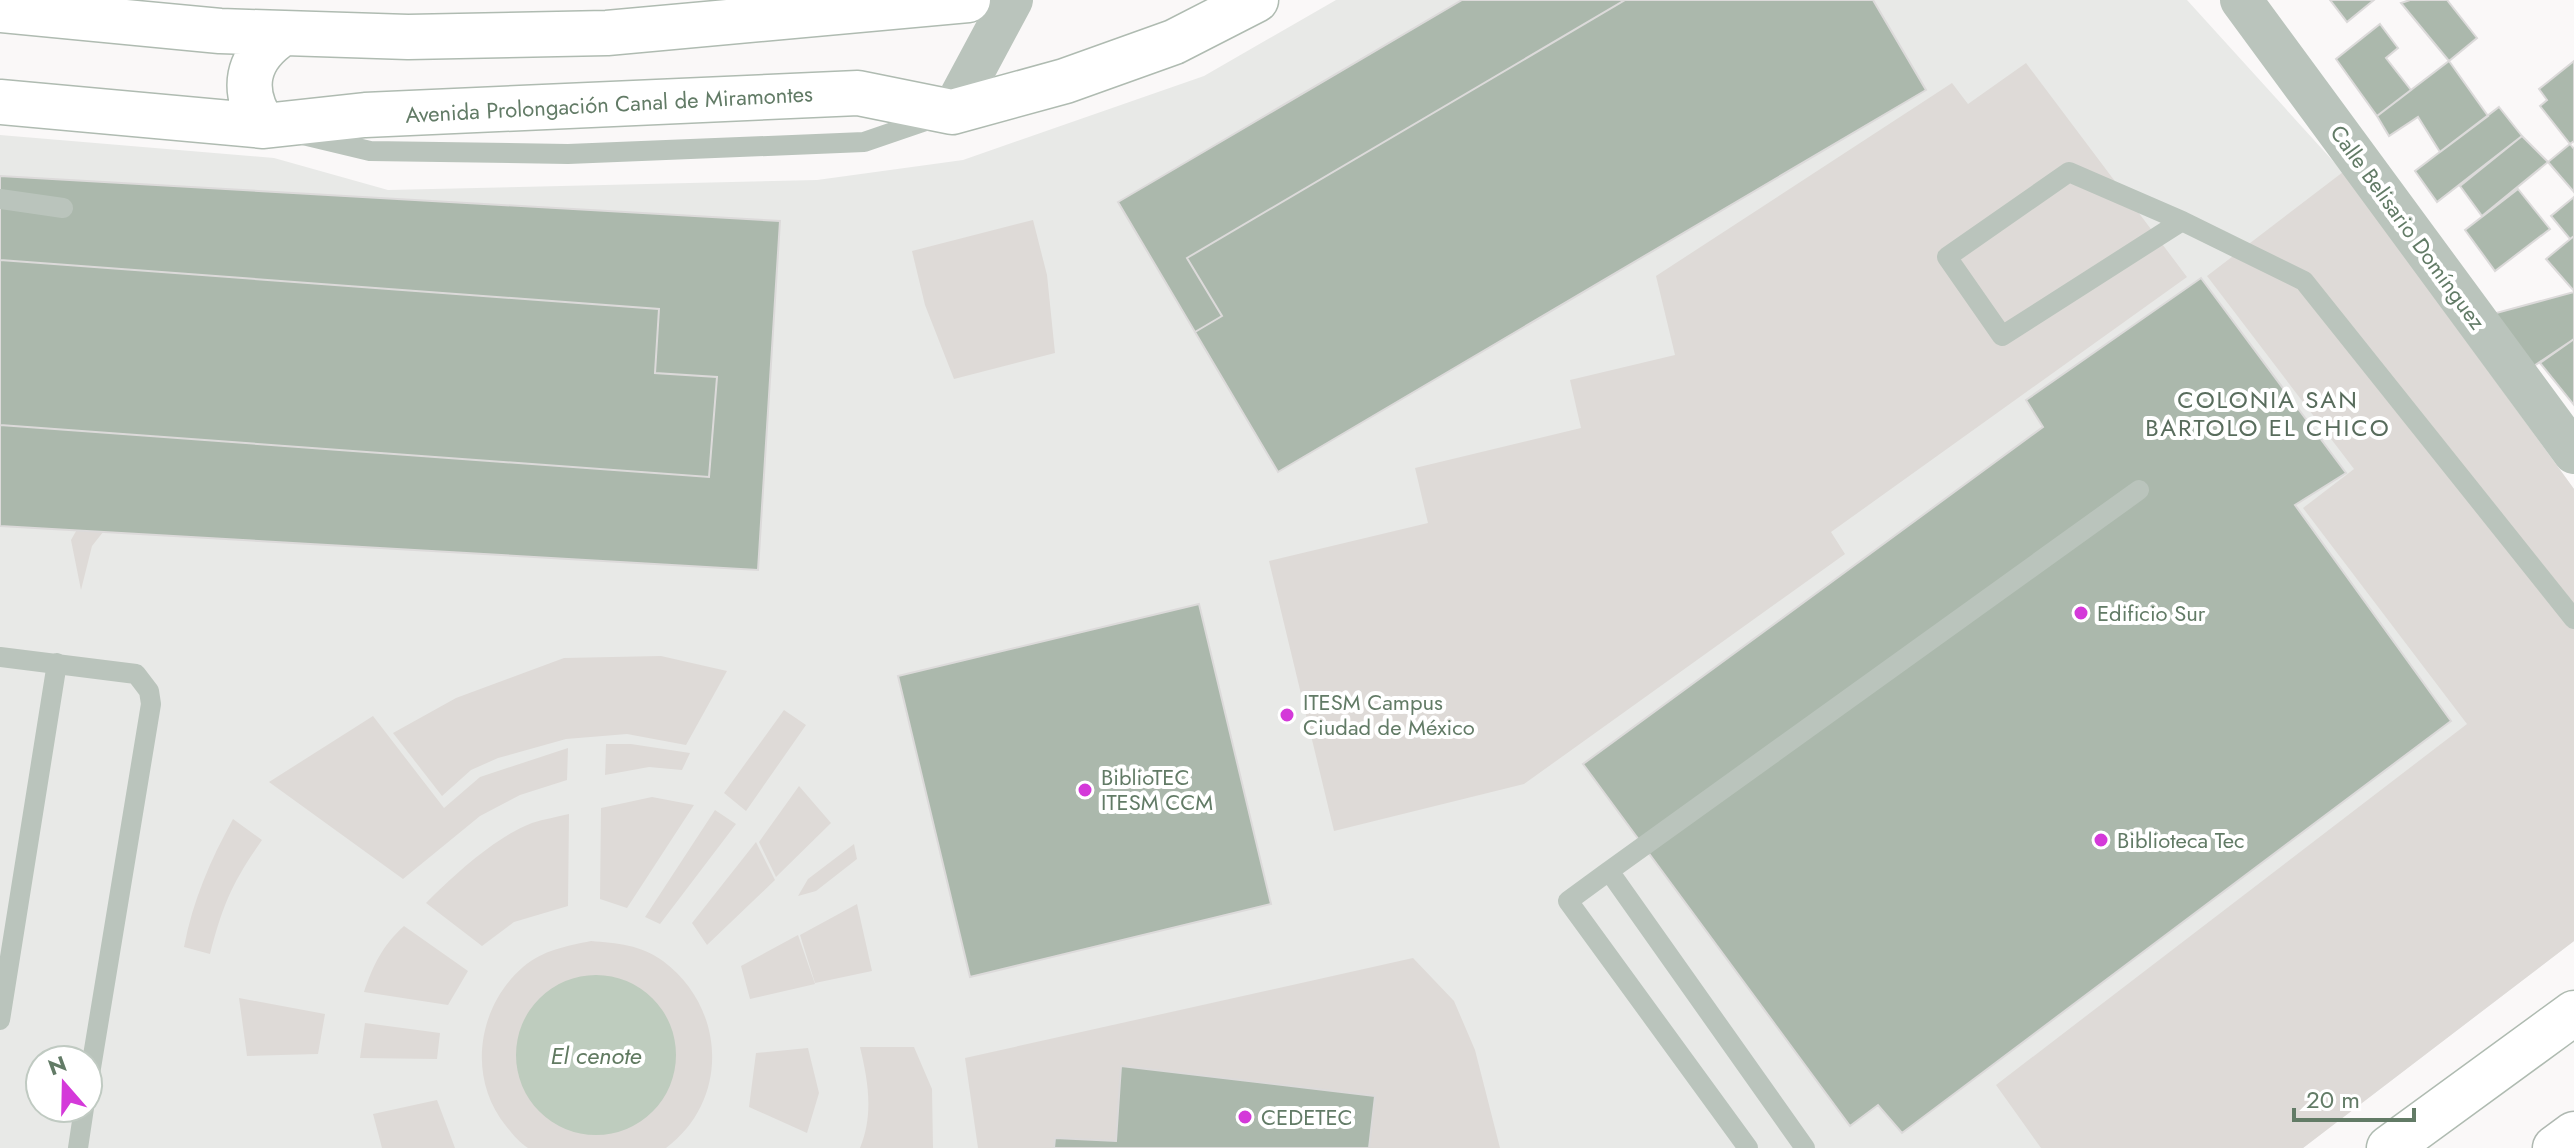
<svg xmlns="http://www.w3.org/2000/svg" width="2574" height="1148" font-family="Jost,sans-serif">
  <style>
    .built { fill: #e8e9e7; fill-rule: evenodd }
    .green { fill: #dedad7 }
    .water { fill: #beccbe }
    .building { fill: #abb8ac; stroke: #dcdada; stroke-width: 2 }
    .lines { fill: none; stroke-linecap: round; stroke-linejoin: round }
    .secondary-casing { stroke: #afbbb1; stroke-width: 47 }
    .highway-casing { stroke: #afb8b1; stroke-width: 47 }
    .lane { stroke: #bac4bc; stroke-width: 20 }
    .street { stroke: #bac4bc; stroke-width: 42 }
    .secondary { stroke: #fff; stroke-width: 44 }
    .highway { stroke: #fff; stroke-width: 44 }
    .poi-dot { fill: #d439d9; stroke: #fff; stroke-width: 3 }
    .labels { text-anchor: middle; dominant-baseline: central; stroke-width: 8; stroke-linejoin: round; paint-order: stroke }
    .street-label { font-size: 22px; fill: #627b66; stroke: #fff }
    .poi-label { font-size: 22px; fill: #627b66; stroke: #fff; text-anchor: start }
    .neighbourhood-label { font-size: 24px; letter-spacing: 2px; fill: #586c5c; stroke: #fff }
    .water-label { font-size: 24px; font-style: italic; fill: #617a61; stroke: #fff }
  </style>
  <rect width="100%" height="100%" fill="#faf8f8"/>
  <path class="built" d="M 1336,0 L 2187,0 L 2343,172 L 2574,489 L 2574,941 L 2303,1148 L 0,1148 L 0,135 L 274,158 L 388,190 L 817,180 L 963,160 L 1204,76 ZM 40,1060 L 88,1060 L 88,1108 L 40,1108 Z"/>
  <path class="green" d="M 2026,63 L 2187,277 L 1831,532 L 1845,554 L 1524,784 L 1334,831 L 1269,561 L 1428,523 L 1415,468 L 1581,428 L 1570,380 L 1675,355 L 1656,276 L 1952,83 L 1968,104 Z
    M 2343,172 L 2574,489 L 2574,941 L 2303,1148 L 2041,1148 L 1996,1085 L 2467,724 L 2303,508 L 2354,469 L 2207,276 Z
    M 1033,220 L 1047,275 L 1055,353 L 954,379 L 925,305 L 912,251 Z
    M 126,503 L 92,546 L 81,590 L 71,540 L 88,510 Z
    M 661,656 L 727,671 L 686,745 L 627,734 L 566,739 L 498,758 L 471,770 L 442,796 L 393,733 L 456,698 L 564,658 Z
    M 784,710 L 806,725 L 746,811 L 724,793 Z
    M 373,716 L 444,808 L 480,777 L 568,748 L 567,780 L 520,795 L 480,816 L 403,879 L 269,782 Z
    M 606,744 L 631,744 L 690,753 L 682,770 L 649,767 L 605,775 Z
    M 799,786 L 831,823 L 776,877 L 759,842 Z
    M 652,797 L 694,805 L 627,908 L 600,899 L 601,808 Z
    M 715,810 L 736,824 L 660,924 L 645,917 Z
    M 569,814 L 568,906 L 514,922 L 482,946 L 426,903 C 454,875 495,837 532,823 C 544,819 557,817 569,814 Z
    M 233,819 L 262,840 C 232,883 223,904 210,954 L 184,947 C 193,900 210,861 233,819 Z
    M 756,842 L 775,880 L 707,945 L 692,923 Z
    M 854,844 L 857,859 L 816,891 L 798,896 L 808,879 Z
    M 857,904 L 872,971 L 815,983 L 800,935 Z
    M 404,926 L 468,971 L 448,1005 L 364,992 C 373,965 383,945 404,926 Z
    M 798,935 L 815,984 L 750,999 L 741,966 Z
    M 591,941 C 616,943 642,945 663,961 C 726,1008 730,1100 666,1148 L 528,1148 C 519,1142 513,1135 506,1126 C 467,1078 477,1007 523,967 C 543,950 567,946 591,941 Z
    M 1413,958 L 1454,1001 L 1475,1050 L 1500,1148 L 1369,1148 L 1375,1096 L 1122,1066 L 1116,1141 L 1055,1139 L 1054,1148 L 978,1148 L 965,1058 Z
    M 239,998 L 325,1014 L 318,1054 L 247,1056 Z
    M 365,1023 L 440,1033 L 437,1059 L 360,1058 Z
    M 860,1047 L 914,1047 L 932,1089 L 933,1148 L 860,1148 C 874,1114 868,1081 860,1047 Z
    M 808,1048 L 819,1093 L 807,1133 L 749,1107 L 756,1053 Z
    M 437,1100 L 455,1148 L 382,1148 L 373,1114 Z"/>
  <path class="water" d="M516 1055a80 80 0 1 1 160 0a80 80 0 1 1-160 0Z"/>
  <path class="building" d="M 1462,0 L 1625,0 L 1187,258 L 1222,316 L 1195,332 L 1118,202 Z
    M 1625,0 L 1873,0 L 1926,90 L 1278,472 L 1195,332 L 1222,316 L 1187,258 Z
    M 2330,0 L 2374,0 L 2347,22 Z
    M 2410,0 L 2447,0 L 2477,38 L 2449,61 L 2401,3 Z
    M 2380,24 L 2398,48 L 2386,58 L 2411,90 L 2377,116 L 2336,59 Z
    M 2449,61 L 2488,116 L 2440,152 L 2418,117 L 2389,136 L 2377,116 Z
    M 2574,61 L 2574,141 L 2570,144 L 2540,106 L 2547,100 L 2539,89 Z
    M 2499,107 L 2522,136 L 2437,202 L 2415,171 Z
    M 2522,136 L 2548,162 L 2482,216 L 2460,186 Z
    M 2570,144 L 2574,149 L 2574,192 L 2548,162 Z
    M 0,176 L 780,221 L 758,570 L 0,526 L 0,425 L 709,477 L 717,377 L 655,373 L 659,309 L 0,260 Z
    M 2518,189 L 2550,229 L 2495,271 L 2465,230 Z
    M 2574,197 L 2574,236 L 2570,239 L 2551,216 Z
    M 2574,236 L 2574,291 L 2546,259 Z
    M 0,260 L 659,309 L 655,373 L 717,377 L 709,477 L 0,425 Z
    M 2201,278 L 2346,473 L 2295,505 L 2451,721 L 1902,1133 L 1878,1105 L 1850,1126 L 1583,764 L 2043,427 L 2026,400 Z
    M 2574,292 L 2574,339 L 2525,372 L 2485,316 Z
    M 2574,339 L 2574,405 L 2540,363 Z
    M 1199,604 L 1271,904 L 970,977 L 898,676 Z
    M 1121,1066 L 1375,1096 L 1369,1148 L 1054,1148 L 1055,1138 L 1116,1141 Z"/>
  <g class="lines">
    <defs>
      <path id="secondary" d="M 0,10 L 220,31 L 408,37 L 607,33 L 968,0
        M 0,102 L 264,126 L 365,115 L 858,93 L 952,112 L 1065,81 L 1174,42 L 1256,0
        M 264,126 C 240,90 246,58 282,34
        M 2389,1148 L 2574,1013"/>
      <path id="highway" d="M 2555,1148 L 2574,1134"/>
    </defs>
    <use href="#secondary" class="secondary-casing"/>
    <use href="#highway" class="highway-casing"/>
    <path class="lane" d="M 303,135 L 370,151 L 568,154 L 864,142 L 937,117
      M 0,199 L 63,208
      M 2182,221 L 2002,336 L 1947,257 L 2069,172 L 2182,221 L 2304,281 L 2574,619
      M 0,657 L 136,674 L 149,691 L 151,704 L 88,1086
      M 1609,871 L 1568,901 L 1748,1148
      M 0,1020 L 57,663
      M 78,1148 L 84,1108
      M 1805,1148 L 1609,871 L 2139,490"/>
    <path class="street" d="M 2241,0 L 2574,453
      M 952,112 L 1012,0"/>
    <use href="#secondary" class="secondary"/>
    <use href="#highway" class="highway"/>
  </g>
  <g class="poi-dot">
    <circle cx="2081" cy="613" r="8"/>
    <circle cx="1287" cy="715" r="8"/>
    <circle cx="1085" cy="790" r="8"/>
    <circle cx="2101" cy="840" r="8"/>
    <circle cx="1245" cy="1117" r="8"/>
  </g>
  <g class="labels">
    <g class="street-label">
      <text transform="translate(609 104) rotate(-3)">Avenida Prolongación Canal de Miramontes</text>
      <text transform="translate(2408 227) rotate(54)">Calle Belisario Domínguez</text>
    </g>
    <g class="poi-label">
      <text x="2097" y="613">Edificio Sur</text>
      <text x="1303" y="702">ITESM Campus<tspan x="1303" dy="25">Ciudad de México</tspan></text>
      <text x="1101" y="777">BiblioTEC<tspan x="1101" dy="25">ITESM CCM</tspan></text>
      <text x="2117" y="840">Biblioteca Tec</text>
      <text x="1261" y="1117">CEDETEC</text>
    </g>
    <g class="neighbourhood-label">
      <text x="2268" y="399">COLONIA SAN<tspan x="2268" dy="28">BARTOLO EL CHICO</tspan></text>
    </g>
    <g class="water-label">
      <text x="596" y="1055">El cenote</text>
    </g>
  </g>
  <g transform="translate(64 1084) rotate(340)"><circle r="38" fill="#ffffff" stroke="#c0cac2" stroke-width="2"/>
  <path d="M0-6L14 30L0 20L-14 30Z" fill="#d439d9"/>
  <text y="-12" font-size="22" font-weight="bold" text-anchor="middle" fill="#627b66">N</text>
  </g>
  <path d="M2294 1108v12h120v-12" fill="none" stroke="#627b66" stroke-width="4"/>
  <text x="2306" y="1108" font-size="24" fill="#627b66" stroke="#ffffff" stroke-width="6" paint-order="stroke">20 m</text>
</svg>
